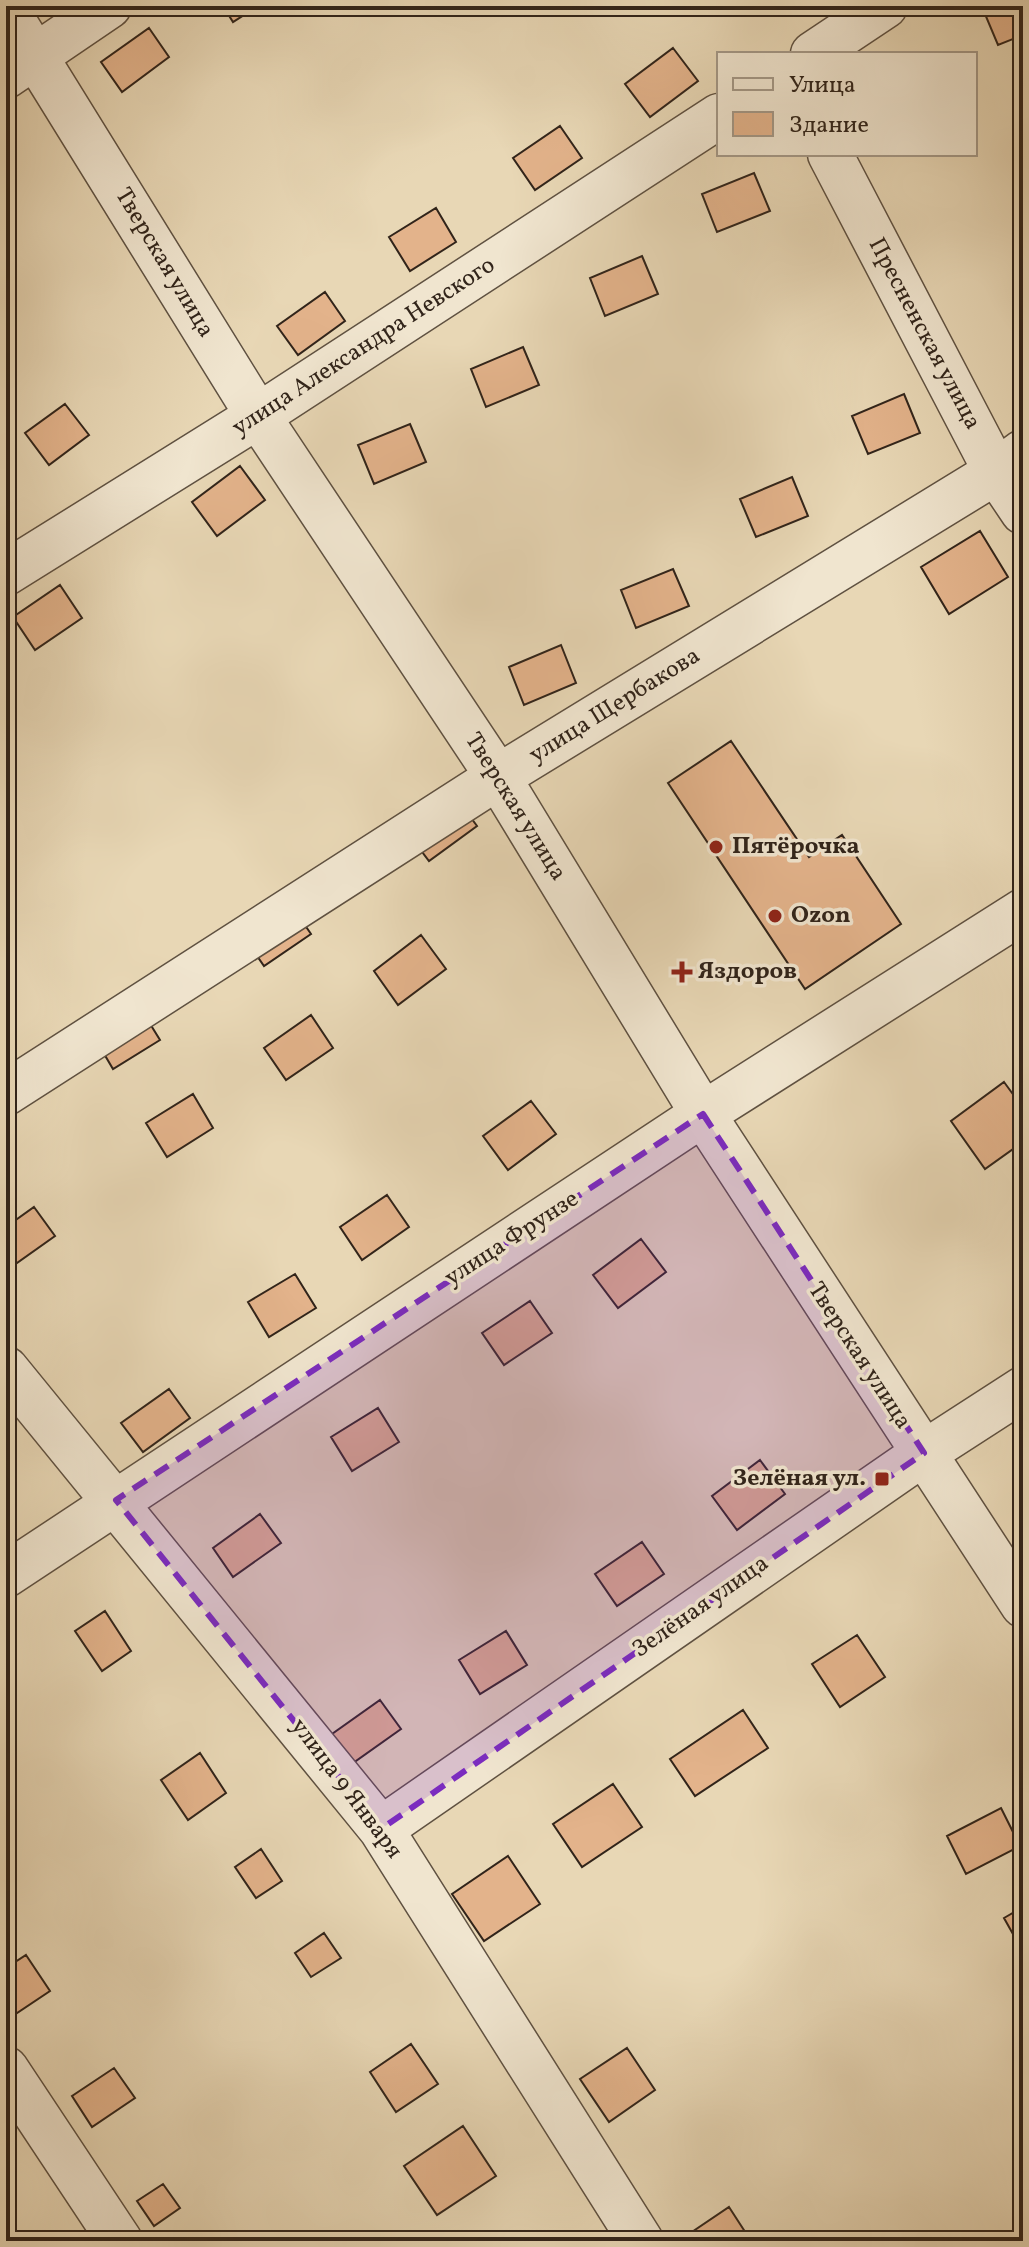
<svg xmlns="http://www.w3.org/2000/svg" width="1029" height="2247" font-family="Vollkorn,serif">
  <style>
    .building { fill: #e3b38b; stroke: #31241a; stroke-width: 2 }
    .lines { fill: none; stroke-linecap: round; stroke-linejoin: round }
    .minor-casing { stroke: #5f5141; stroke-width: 47 }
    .minor { stroke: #f0e5cf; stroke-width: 44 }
    .marked { fill: #7b2cbf; fill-opacity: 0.2; stroke: #7b2cbf; stroke-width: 6; stroke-dasharray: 16 10; stroke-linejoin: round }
    .poi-dot { fill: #8f2418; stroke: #f0e5cf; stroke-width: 3 }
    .labels { text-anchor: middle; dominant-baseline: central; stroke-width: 7; stroke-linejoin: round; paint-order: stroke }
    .street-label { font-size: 24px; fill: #31241a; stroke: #f0e5cf }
    .poi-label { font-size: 24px; font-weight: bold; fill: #31241a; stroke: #f0e5cf; text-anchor: start }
  </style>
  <rect width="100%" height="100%" fill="#e8d7b5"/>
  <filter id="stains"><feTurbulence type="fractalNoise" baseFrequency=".0025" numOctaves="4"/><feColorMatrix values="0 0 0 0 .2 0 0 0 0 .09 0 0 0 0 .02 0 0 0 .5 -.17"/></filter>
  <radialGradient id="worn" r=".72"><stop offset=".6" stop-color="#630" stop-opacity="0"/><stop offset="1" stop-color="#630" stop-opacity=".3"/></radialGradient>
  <path class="building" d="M 223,6 L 258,6 L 233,22 Z
    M 1023,6 L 1023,35 L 998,45 L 982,7 Z
    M 149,28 L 169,57 L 122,92 L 101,62 Z
    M 673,48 L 698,81 L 650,117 L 625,84 Z
    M 560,126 L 582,158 L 535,190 L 513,158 Z
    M 754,173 L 770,211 L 717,232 L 702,194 Z
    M 436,208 L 456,242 L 410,271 L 389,237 Z
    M 642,256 L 658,294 L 605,316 L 590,278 Z
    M 325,292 L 345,321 L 298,355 L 277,326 Z
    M 523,347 L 539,385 L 486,407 L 471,369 Z
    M 904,394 L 920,433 L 868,454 L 852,416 Z
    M 65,404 L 89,435 L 49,465 L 25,433 Z
    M 410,424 L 426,462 L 374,484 L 358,445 Z
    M 240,466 L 265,500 L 217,536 L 192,502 Z
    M 792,477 L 808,516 L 756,537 L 740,499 Z
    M 980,531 L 1008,577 L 949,614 L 921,567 Z
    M 673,569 L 689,606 L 636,628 L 621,590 Z
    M 60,585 L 82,618 L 35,650 L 13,617 Z
    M 561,645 L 576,683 L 524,705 L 509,667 Z
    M 731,741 L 809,857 L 842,835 L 901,924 L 805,989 L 668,783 Z
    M 452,792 L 477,826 L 429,861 L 404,828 Z
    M 289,902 L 311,934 L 264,966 L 242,934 Z
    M 421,935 L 446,969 L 398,1005 L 374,971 Z
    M 139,1006 L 160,1040 L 113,1069 L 93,1035 Z
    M 311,1015 L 333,1048 L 286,1080 L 264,1048 Z
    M 1004,1082 L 1023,1108 L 1023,1142 L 985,1169 L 951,1121 Z
    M 193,1094 L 213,1128 L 167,1157 L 146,1123 Z
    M 531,1101 L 556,1134 L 508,1170 L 483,1136 Z
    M 387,1195 L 409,1227 L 362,1260 L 340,1227 Z
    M 34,1207 L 55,1236 L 7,1270 L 6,1227 Z
    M 641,1239 L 666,1272 L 618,1308 L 593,1275 Z
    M 295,1274 L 316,1308 L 269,1337 L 248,1302 Z
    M 530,1301 L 552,1333 L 504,1365 L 482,1333 Z
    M 169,1389 L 190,1418 L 143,1452 L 121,1423 Z
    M 378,1408 L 399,1442 L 352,1471 L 331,1437 Z
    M 760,1460 L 785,1494 L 737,1530 L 712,1496 Z
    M 260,1514 L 281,1543 L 233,1577 L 213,1548 Z
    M 642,1542 L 664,1574 L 617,1606 L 595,1574 Z
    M 105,1611 L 131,1651 L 102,1671 L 75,1631 Z
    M 506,1631 L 527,1665 L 480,1694 L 459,1660 Z
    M 857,1635 L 885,1677 L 840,1707 L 812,1664 Z
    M 380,1700 L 401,1729 L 353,1763 L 332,1734 Z
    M 743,1710 L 768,1748 L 695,1796 L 670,1759 Z
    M 200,1753 L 226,1793 L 188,1820 L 161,1780 Z
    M 613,1784 L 642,1827 L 582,1867 L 553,1824 Z
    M 1001,1808 L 1020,1846 L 966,1874 L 947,1836 Z
    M 261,1849 L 282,1881 L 256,1898 L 235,1867 Z
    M 508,1856 L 540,1904 L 484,1941 L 452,1894 Z
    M 1023,1907 L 1023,1952 L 1004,1918 Z
    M 324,1933 L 341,1958 L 311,1977 L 295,1953 Z
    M 26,1955 L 50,1991 L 11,2017 L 6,2009 L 6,1968 Z
    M 411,2044 L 438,2084 L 396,2112 L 370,2072 Z
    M 627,2048 L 655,2090 L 609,2122 L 580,2079 Z
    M 114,2068 L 135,2098 L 92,2127 L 72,2096 Z
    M 463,2126 L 496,2176 L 437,2215 L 404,2166 Z
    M 163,2184 L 180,2208 L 154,2226 L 137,2201 Z
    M 729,2207 L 751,2241 L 685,2241 L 683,2238 Z"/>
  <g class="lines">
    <defs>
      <path id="minor" d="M 6,9 L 258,416 L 498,777 L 703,1114 L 1023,1605
        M 813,54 L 885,6
        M 6,76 L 109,6
        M 830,154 L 996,472 L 1023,512
        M 6,573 L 258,416 L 719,116
        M 6,1093 L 498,777 L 996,472 L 1023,452
        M 6,1369 L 381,1829 L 641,2241
        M 6,1575 L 703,1114 L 1023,911
        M 381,1829 L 924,1453 L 1023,1389
        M 6,2069 L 120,2241"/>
    </defs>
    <use href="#minor" class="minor-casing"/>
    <use href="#minor" class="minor"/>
  </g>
  <path class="marked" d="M 703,1114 L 924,1453 L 381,1829 L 116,1500 Z"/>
  <g class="poi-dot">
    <circle cx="716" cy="847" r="8"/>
    <circle cx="775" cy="916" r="8"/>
    <path d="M678 960h8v8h8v8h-8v8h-8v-8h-8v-8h8z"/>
    <rect x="874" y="1471" width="16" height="16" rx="4"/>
  </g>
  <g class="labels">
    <g class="street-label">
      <text transform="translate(164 263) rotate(59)">Тверская улица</text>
      <text transform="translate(924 334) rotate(62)">Пресненская улица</text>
      <text transform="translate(364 347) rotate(-33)">улица Александра Невского</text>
      <text transform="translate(615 706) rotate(-32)">улица Щербакова</text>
      <text transform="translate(515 807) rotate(58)">Тверская улица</text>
      <text transform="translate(512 1239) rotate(-33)">улица Фрунзе</text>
      <text transform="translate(859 1356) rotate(57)">Тверская улица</text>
      <text transform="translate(701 1607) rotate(-35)">Зелёная улица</text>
      <text transform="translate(346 1789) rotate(53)">улица 9 Января</text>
    </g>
    <g class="poi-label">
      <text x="732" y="847">Пятёрочка</text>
      <text x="791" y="916">Ozon</text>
      <text x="698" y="972">Яздоров</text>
      <text x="866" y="1479" text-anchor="end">Зелёная ул.</text>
    </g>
  </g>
  <rect width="1029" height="2247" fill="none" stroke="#e8d7b5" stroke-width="32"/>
  <rect x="8" y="8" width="1013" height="2231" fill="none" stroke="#31241a" stroke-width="4"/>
  <rect x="16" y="16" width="997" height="2215" fill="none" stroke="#31241a" stroke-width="2"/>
  <rect x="717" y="52" width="260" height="104" fill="#f0e5cf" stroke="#a49887" stroke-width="2"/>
  <rect x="733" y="78" width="40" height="12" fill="#f0e5cf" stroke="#a49887" stroke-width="2"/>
  <text x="789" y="92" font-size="24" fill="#31241a">Улица</text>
  <rect x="733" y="112" width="40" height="24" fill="#e3b38b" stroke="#a49887" stroke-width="2"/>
  <text x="789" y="132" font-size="24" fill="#31241a">Здание</text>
  <rect width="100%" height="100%" filter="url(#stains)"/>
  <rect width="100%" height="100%" fill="url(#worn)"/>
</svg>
